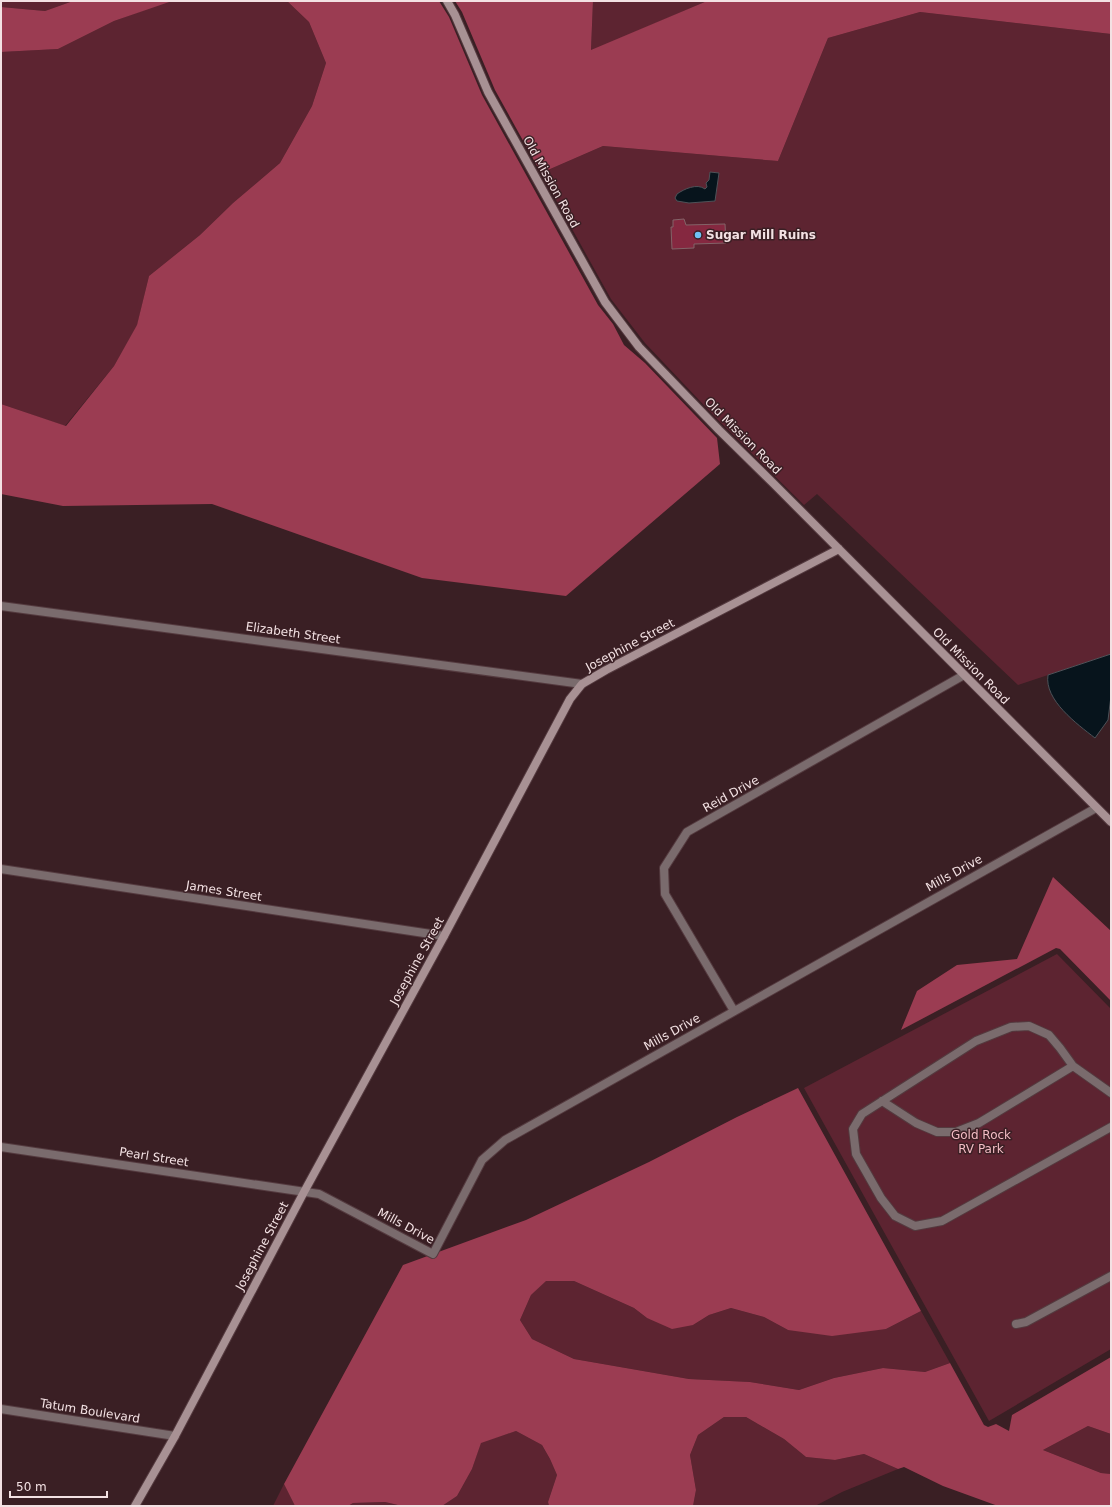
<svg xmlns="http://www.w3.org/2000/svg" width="1112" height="1507" font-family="'DejaVu Sans',sans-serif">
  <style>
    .green { fill: #5d2431 }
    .forest { fill: #9b3c52 }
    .water { fill: #07141c; stroke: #4e5258 }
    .building { fill: #852840; stroke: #836368 }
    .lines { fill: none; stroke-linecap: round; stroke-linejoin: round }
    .street-casing { stroke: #543a3f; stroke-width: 10 }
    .secondary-casing { stroke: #543a3f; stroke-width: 10 }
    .street { stroke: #7a6b6d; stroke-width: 8 }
    .secondary { stroke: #a89194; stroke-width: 8 }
    .poi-dot { fill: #6fc2f4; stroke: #3a1f24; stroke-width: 1.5 }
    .labels { text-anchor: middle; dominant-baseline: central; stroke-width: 3; stroke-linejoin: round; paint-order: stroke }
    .street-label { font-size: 12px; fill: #f3e1e3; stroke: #3a1f24 }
    .poi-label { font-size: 12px; font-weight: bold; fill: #f3e1e3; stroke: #3a1f24; text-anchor: start }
    .park-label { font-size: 12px; fill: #f3bcc4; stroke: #3a1f24 }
  </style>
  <rect width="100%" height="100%" fill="#3a1f24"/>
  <path class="green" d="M 1,1 L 73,1 L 45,11 L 1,7 Z
    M 169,1 L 287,1 L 309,22 L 326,63 L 312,106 L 280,163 L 233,203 L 200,235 L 149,276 L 137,326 L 114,366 L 65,426 L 1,404 L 1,52 L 58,49 L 114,21 Z
    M 593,1 L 707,1 L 591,51 Z
    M 920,12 L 1111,34 L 1111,654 L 1018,685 L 817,494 L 804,505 L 718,420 L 645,343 L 611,299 L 541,173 L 603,146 L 778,161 L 828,38 Z
    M 1057,954 L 1111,1009 L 1111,1349 L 989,1421 L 804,1088 Z
    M 545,1281 L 574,1281 L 634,1308 L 647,1318 L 693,1325 L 709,1315 L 731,1308 L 764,1317 L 788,1330 L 886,1329 L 921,1311 L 950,1363 L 925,1372 L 883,1368 L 834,1378 L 799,1390 L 750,1382 L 689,1379 L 574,1359 L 532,1339 L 520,1320 L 531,1295 Z
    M 724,1417 L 746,1417 L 784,1439 L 806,1457 L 835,1460 L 864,1454 L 898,1469 L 842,1492 L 815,1506 L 693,1506 L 696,1490 L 690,1455 L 698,1435 Z
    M 1088,1426 L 1111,1434 L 1111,1474 L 1101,1473 L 1043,1450 Z
    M 516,1431 L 542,1445 L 550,1459 L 557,1475 L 548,1502 L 549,1506 L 442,1506 L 457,1496 L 472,1469 L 481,1442 Z
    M 284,1484 L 295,1506 L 273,1506 Z
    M 385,1502 L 402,1506 L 348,1506 L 353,1503 Z"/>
  <path class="forest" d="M 73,1 L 172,1 L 114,21 L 58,49 L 1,52 L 1,7 L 45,11 Z
    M 287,1 L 439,1 L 449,17 L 482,95 L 598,305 L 613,324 L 624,345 L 645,363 L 717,438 L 720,464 L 566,596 L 422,578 L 212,504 L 63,506 L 1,494 L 1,404 L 66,426 L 114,366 L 137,325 L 149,276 L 200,235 L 233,203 L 280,163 L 312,106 L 326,63 L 309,22 Z
    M 455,1 L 593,1 L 591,50 L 707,1 L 1111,1 L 1111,34 L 920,12 L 828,38 L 778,161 L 603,146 L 541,173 L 495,90 L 462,12 Z
    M 1053,877 L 1111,931 L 1111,1001 L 1060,949 L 1056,948 L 901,1030 L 917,991 L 957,965 L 1017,959 Z
    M 798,1088 L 921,1311 L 886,1329 L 832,1336 L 788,1330 L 764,1317 L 731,1308 L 709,1315 L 693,1325 L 672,1329 L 647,1318 L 634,1308 L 574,1281 L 546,1281 L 531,1295 L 520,1320 L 532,1339 L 574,1359 L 689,1379 L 750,1382 L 799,1390 L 834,1378 L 883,1368 L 925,1372 L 950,1363 L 984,1425 L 988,1427 L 996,1424 L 1009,1431 L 1012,1415 L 1111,1357 L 1111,1434 L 1088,1426 L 1043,1450 L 1101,1473 L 1111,1474 L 1111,1506 L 998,1506 L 943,1486 L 904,1467 L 898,1469 L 864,1454 L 835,1460 L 806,1457 L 784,1439 L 746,1417 L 724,1417 L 698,1435 L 690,1455 L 696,1490 L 693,1506 L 549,1506 L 548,1502 L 557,1475 L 550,1459 L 542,1445 L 516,1431 L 481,1443 L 472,1469 L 457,1496 L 442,1506 L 402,1506 L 385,1502 L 353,1503 L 348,1506 L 295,1506 L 284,1484 L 403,1265 L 526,1220 L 649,1162 L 737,1117 Z"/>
  <path class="water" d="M 710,172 L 719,173 L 715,201 L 689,203 L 677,201 L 675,198 L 677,194 C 684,189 697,183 705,189 L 707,187 L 706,183 L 709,180 Z
    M 1111,654 L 1111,696 L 1108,720 L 1095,738 C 1077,724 1044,700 1048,675 Z"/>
  <path class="building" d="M 684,219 L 686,225 L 725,224 L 726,243 L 694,244 L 694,248 L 672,249 L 671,227 L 673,227 L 673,220 Z"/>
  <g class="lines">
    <defs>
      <path id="street" d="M 1,606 L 582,684
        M 1,869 L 444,936
        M 734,1011 L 665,894 L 664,868 L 687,832 L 964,675
        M 1111,1093 L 1073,1066 L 1060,1048 L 1049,1035 L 1029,1026 L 1011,1027 L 976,1041 L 862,1114 L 853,1129 L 856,1154 L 881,1198 L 895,1216 L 915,1226 L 942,1221 L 1111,1127
        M 882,1101 L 916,1123 L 937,1132 L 956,1132 L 979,1123 L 1073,1066
        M 1,1147 L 319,1194 L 433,1254 L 482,1160 L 505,1140 L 1096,808
        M 1016,1324 L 1026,1322 L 1111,1276
        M 1,1409 L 175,1436"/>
      <path id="secondary" d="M 447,1 L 455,15 L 488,92 L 605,302 L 639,347 L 719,430 L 774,484 L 1111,822
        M 135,1506 L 175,1436 L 304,1192 L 444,936 L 570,699 L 582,684 L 606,670 L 839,549"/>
    </defs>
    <use href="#street" class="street-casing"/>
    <use href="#secondary" class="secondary-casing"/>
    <use href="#street" class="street"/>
    <use href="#secondary" class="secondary"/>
  </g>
  <circle class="poi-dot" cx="698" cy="235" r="4"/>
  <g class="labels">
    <g class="street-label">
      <text transform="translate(551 182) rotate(61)">Old Mission Road</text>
      <text transform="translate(743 436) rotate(45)">Old Mission Road</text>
      <text transform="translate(293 633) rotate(8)">Elizabeth Street</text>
      <text transform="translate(630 645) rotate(-28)">Josephine Street</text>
      <text transform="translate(971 666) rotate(45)">Old Mission Road</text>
      <text transform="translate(731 794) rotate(-29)">Reid Drive</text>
      <text transform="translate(954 873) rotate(-29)">Mills Drive</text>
      <text transform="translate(224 891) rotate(9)">James Street</text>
      <text transform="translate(417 961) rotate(-61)">Josephine Street</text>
      <text transform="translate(672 1032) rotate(-29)">Mills Drive</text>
      <text transform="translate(154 1157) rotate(9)">Pearl Street</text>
      <text transform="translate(406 1226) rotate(28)">Mills Drive</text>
      <text transform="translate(262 1246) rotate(-62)">Josephine Street</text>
      <text transform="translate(90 1411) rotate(9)">Tatum Boulevard</text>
    </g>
    <g class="poi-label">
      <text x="706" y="235">Sugar Mill Ruins</text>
    </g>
    <g class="park-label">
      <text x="981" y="1135">Gold Rock<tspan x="981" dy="14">RV Park</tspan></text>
    </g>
  </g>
  <rect width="1112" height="1507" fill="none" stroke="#f3e1e3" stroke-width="4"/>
  <path d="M10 1491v6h97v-6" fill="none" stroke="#f3e1e3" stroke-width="2"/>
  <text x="16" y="1491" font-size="12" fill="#f3e1e3" stroke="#3a1f24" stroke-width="3" paint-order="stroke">50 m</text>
</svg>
